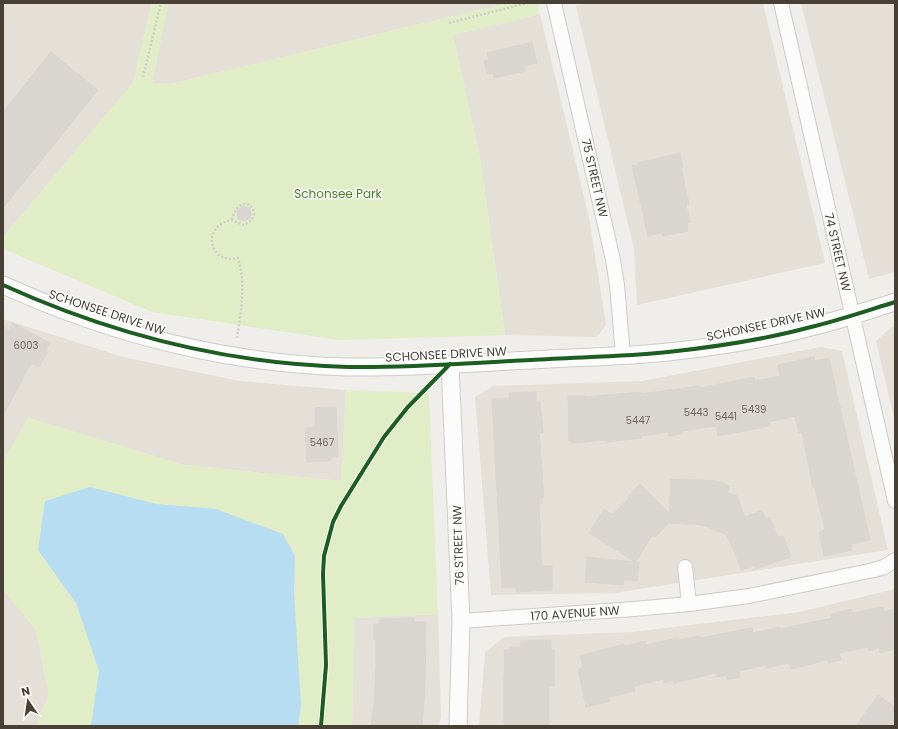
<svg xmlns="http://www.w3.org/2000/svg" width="898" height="729" font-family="Poppins,sans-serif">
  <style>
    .residential { fill: #e5e0d7 }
    .green { fill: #e0edc7 }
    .water { fill: #b6ddf2 }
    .building { fill: #d9d5d0; stroke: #d9d5cf }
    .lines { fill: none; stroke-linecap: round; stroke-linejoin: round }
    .minor-casing { stroke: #cfccc7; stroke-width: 16 }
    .tertiary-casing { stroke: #cfccc7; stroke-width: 19 }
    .path { stroke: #d1ceca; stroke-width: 2.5; stroke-dasharray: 2 2; stroke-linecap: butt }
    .minor { stroke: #fdfcfc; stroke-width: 14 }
    .tertiary { stroke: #fdfcfc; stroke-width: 17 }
    .cycleway-casing { stroke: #fff; stroke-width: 6 }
    .cycleway { stroke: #1b5e20; stroke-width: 4 }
    .labels { text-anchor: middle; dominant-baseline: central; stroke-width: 3; stroke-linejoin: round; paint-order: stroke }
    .number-label { font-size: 10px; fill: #6e665d }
    .street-label { font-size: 12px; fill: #483f35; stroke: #fff }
    .park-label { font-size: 12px; fill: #4a7f23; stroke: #fff }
  </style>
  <rect width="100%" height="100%" fill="#f0eeea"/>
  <path class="residential" d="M 3,3 L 152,3 L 133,83 L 3,237 Z
    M 168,3 L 508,3 L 171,84 L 152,83 Z
    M 589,3 L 763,3 L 825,263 L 637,305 L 634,249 L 576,6 Z
    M 801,3 L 895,3 L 895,272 L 869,279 Z
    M 540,14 L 589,217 L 606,325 L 597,337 L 505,335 L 480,158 L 453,35 Z
    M 3,319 L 123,357 L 240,381 L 346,390 L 341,481 L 184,465 L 28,418 L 3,462 Z
    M 895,326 L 895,423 L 876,341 L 891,327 Z
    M 821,347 L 842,351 L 888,550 L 615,593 L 491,595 L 475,397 L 493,386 L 642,381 Z
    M 3,589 L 36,630 L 49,695 L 36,726 L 3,726 Z
    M 895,589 L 895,726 L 479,726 L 485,652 L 504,637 L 631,632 L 799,612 Z
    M 438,614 L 441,717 L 439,726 L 352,726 L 354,618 Z"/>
  <path class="green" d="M 152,3 L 168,3 L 152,83 L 171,84 L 508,3 L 538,3 L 540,14 L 453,35 L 480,158 L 505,335 L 339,340 L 152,312 L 3,249 L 3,237 L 133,83 Z
    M 346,390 L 429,393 L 438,614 L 354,618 L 352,726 L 36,726 L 49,695 L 36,630 L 3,589 L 3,462 L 28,418 L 184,465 L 341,481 Z"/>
  <path class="water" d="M 90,487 L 156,504 L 216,509 L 283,534 L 295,556 L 294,593 L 301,705 L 298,726 L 91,726 L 99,671 L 76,603 L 38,550 L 45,501 Z"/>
  <path class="building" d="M 532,42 L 537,63 L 525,66 L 526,71 L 494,78 L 493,73 L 487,74 L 484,61 L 489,60 L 487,53 Z
    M 51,52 L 98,90 L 3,208 L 3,112 Z
    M 680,153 L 683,167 L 681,167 L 689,204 L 686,205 L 690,222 L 687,223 L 688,231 L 663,236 L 662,233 L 648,236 L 632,166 L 638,165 L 638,163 Z
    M 243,206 L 250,208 L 251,216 L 246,221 L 238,219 L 237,211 Z
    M 13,323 L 50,343 L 46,351 L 48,352 L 39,367 L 31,363 L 3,416 L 3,327 L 9,330 Z
    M 814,357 L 815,361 L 829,358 L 870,540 L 851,544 L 852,550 L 824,556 L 819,532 L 825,530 L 815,488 L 813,488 L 802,432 L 799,433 L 795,416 L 769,422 L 770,426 L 718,436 L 716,426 L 682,431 L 682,434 L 669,436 L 668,432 L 641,436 L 641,438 L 607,442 L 607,440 L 572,443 L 572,441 L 569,441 L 568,396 L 586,396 L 586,397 L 641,392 L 641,394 L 699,386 L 699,388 L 754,377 L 755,381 L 780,376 L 778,365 Z
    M 536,392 L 536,402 L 540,402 L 543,432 L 539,433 L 544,497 L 542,497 L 542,504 L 539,504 L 542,566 L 552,566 L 552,590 L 516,592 L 516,587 L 502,588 L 492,399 L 509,398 L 509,393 Z
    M 336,407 L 338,457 L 331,457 L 331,461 L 307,462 L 305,428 L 315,427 L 315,408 Z
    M 671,479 L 718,481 L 730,486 L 727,492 L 737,496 L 745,517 L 762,510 L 766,519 L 770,517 L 778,537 L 783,536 L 791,557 L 755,569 L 754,566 L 741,570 L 733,548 L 732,548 L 727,535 L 701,525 L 669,523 L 655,537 L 652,535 L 636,562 L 639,562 L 637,581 L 624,580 L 623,585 L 585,582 L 587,557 L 635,562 L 589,533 L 604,509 L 612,515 L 630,497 L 629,495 L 640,484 L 669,513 Z
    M 883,607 L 884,612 L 895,609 L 895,649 L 880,653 L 879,648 L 869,651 L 868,647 L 839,653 L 841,660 L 828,663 L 827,660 L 791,669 L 789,663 L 767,668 L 766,665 L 739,671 L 740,677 L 727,680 L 726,675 L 717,677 L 716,673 L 674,683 L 673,680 L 664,683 L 663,679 L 634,686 L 635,691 L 609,697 L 610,701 L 586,707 L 578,669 L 583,668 L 580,656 L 624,644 L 625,646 L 645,641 L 646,645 L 678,638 L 678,640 L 699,636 L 700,638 L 752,628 L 753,633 L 780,627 L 780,629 L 832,618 L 831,614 L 851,609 L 852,613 Z
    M 414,618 L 414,622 L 426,622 L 425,686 L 422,726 L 371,726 L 374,703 L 376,666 L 376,639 L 374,640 L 374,624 L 380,624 L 380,619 Z
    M 551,640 L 551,650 L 554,650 L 554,686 L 549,686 L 549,726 L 504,726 L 504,675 L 505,675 L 504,650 L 511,650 L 511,647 L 521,647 L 520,641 Z
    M 878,695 L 895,707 L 895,726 L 856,726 Z"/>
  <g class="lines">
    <defs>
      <path id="minor" d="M 554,3 L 613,260 L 617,285 L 623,355
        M 781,3 L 895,501
        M 685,567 L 689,604
        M 461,621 L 634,609 L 689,604 L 749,596 L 874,570 L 884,567 L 895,560"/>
      <path id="tertiary" d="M 3,285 C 111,334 229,364 348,367 C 409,368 470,363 531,360 C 576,357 622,357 668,352 C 714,347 762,340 807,328 C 837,321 866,311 895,302
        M 450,364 L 461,621 L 458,726"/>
    </defs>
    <use href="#minor" class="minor-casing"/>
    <use href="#tertiary" class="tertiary-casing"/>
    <path class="path" d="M 449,23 L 527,3
      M 143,77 L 161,3
      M 232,220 C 239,193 258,206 253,217 C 252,221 247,223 244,225 L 232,220 C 201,225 208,265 238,258 C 246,286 241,311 237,338"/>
    <use href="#minor" class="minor"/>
    <use href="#tertiary" class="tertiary"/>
    <defs>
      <path id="cycleway" d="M 3,285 C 111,334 229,364 348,367 C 409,368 470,363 531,360 C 576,357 622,357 668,352 C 714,347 762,340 807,328 C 837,321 866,311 895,302
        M 321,726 L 326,665 L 323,574 L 324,556 L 333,522 L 341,506 L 384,437 L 407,408 L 450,364"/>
    </defs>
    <use href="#cycleway" class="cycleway-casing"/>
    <use href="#cycleway" class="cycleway"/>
  </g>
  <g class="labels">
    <g class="number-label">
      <text x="26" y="345">6003</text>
      <text x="754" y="409">5439</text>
      <text x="696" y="412">5443</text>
      <text x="726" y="416">5441</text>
      <text x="638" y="420">5447</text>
      <text x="322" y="442">5467</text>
    </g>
    <g class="street-label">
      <text transform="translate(595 178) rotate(77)">75 STREET NW</text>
      <text transform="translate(838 252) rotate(77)">74 STREET NW</text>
      <text transform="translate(107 312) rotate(18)">SCHONSEE DRIVE NW</text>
      <text transform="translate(766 324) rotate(-12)">SCHONSEE DRIVE NW</text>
      <text transform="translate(446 354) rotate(-3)">SCHONSEE DRIVE NW</text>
      <text transform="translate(458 545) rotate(-92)">76 STREET NW</text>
      <text transform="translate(575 613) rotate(-4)">170 AVENUE NW</text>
    </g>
    <g class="park-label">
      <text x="338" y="193">Schonsee Park</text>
    </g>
  </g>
  <rect width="898" height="729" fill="none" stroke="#483f35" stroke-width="8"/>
  <g transform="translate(28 701) rotate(347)" stroke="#ffffff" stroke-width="3" paint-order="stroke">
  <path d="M0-3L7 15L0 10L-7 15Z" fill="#483f35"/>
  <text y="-6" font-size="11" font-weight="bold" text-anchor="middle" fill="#483f35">N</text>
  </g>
</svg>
